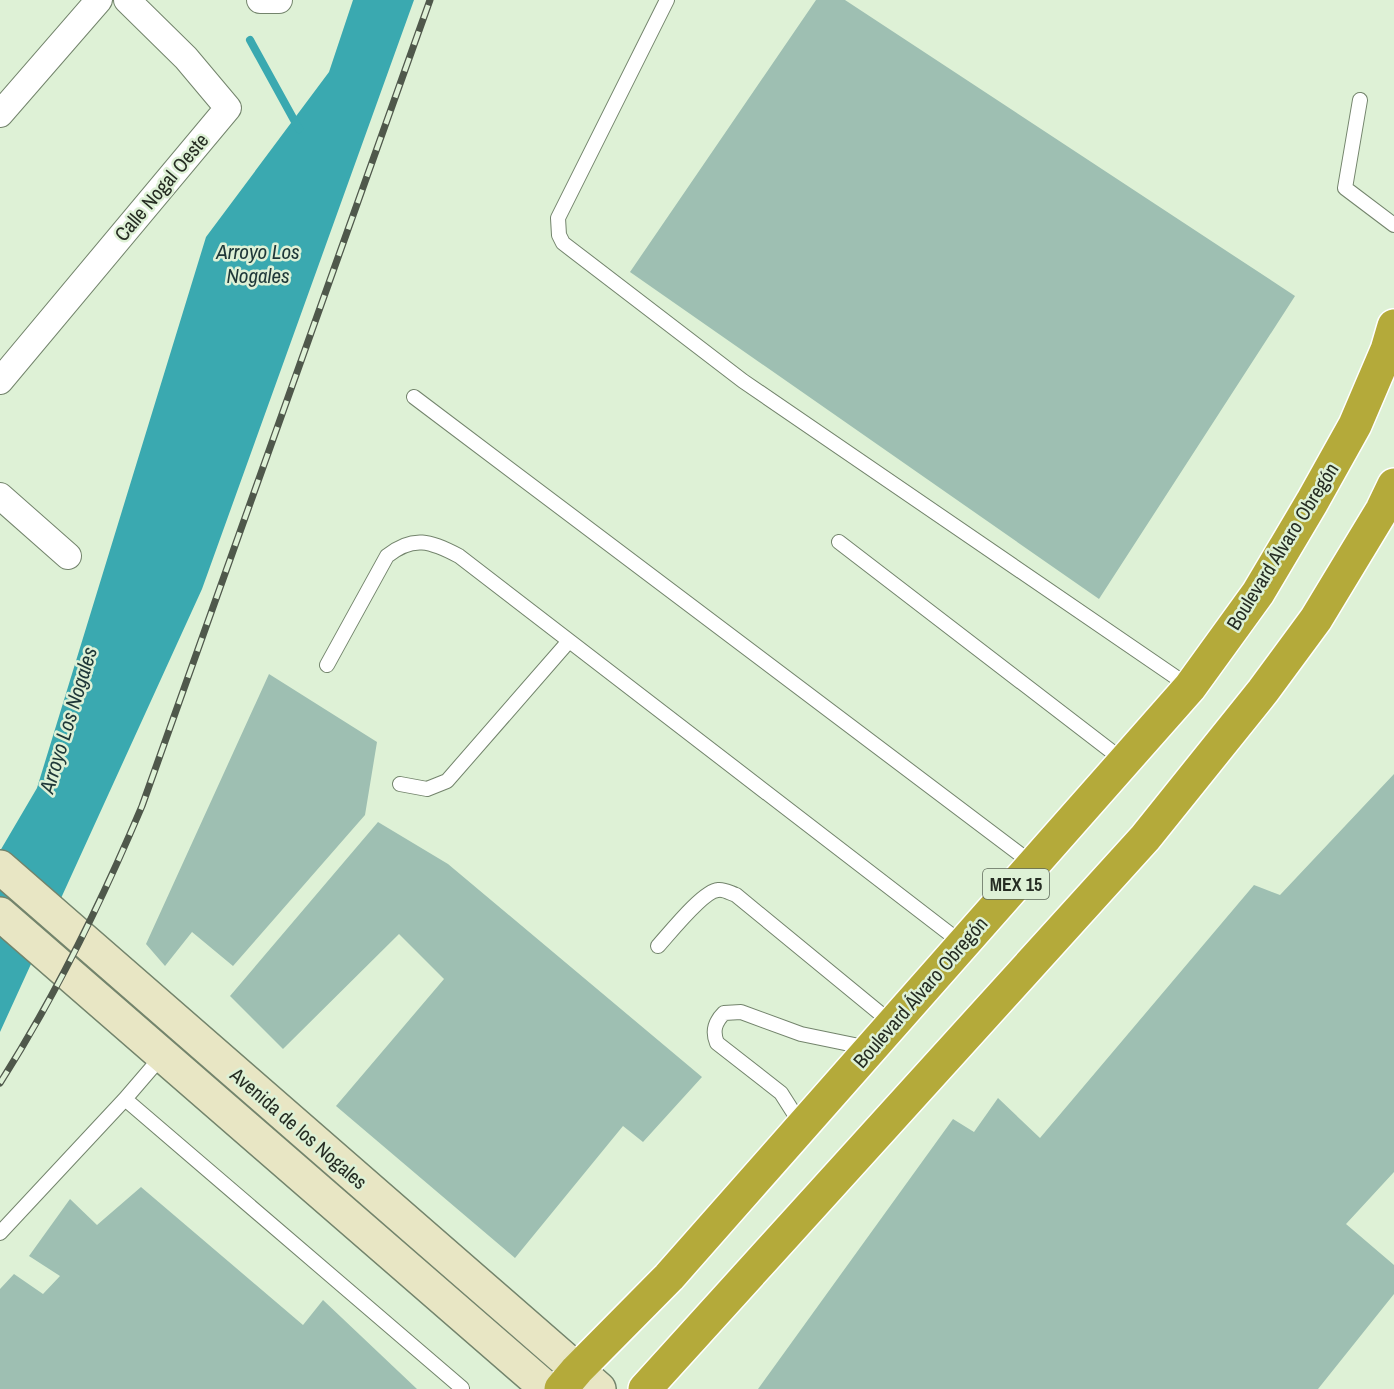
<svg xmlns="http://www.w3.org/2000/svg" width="1394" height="1389" font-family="'Archivo Narrow',sans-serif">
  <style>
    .water { fill: #3aa9b0 }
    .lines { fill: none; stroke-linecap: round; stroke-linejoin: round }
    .stream { stroke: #3aa9b0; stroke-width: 8 }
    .building { fill: #9ebfb2 }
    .lane-casing { stroke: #73846c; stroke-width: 16 }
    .street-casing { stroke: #73846c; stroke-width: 28 }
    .secondary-casing { stroke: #73846c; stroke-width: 36 }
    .highway-casing { stroke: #fff; stroke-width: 36 }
    .lane { stroke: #fff; stroke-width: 14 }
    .street { stroke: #fff; stroke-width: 26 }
    .secondary { stroke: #e8e6c4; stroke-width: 33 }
    .highway { stroke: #b4aa3a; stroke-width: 33 }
    .rail-casing { stroke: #4f584b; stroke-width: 7 }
    .rail { stroke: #def1d6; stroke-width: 4.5; stroke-dasharray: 14; stroke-linecap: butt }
    .labels { text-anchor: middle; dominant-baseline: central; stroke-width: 5; stroke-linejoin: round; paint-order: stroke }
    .shield { fill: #def1d6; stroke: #5d6859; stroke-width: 1.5 }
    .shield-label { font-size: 18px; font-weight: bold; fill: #262d23 }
    .street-label { font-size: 20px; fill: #262d23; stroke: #def1d6 }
    .water-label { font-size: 21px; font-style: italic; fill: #1e3738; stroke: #def1d6 }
  </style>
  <rect width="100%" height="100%" fill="#def1d6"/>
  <path class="water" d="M 353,0 L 414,0 L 202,589 L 0,1032 L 0,851 L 37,788 L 206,237 L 329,72 Z"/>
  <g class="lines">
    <path class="stream" d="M 250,40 L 299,129"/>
  </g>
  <path class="building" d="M 816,0 L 845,0 L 1295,296 L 1099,599 L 630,272 Z
    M 269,674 L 377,742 L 365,815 L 233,966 L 192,932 L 165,966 L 146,944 Z
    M 1394,774 L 1394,1172 L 1346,1224 L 1394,1265 L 1394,1294 L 1318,1389 L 758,1389 L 953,1119 L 974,1132 L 998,1098 L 1040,1138 L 1254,885 L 1280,895 Z
    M 378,822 L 448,864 L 702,1077 L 643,1142 L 623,1126 L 515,1258 L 336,1106 L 444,979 L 399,934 L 283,1049 L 230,996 Z
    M 141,1187 L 303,1325 L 323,1300 L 417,1389 L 0,1389 L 0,1289 L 14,1274 L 43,1294 L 60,1276 L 29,1256 L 70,1199 L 97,1225 Z"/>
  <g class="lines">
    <defs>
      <path id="lane" d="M 667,0 L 558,218 L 559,235 L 563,243 L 743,381 L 1190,687
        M 1360,100 L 1345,188 L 1394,225
        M 414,397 L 1033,864
        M 839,542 L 1124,761
        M 327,665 L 387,556 C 413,535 431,541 459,556 L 963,944
        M 400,784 L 427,789 L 447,781 L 569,641
        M 658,946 C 669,934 703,891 718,890 C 724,889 730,893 736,895 L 893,1024
        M 125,1099 L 162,1056
        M 802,1126 L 781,1093 L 717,1043 C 712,1031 715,1022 724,1013 L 741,1012 L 801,1034 L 869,1048
        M 0,1233 L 125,1099 L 462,1388"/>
      <path id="street" d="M 260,0 L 279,0
        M 0,114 L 99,0
        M 0,381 L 228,108 L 186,58 L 127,0
        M 0,496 L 68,556"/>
      <path id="secondary" d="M 0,867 L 599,1389
        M 0,914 L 547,1389"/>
      <path id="highway" d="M 561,1389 L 577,1370 L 669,1277 L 1190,687 L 1258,593 L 1312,502 L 1355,425 L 1387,350 L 1394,326
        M 645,1389 L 1145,838 L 1263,691 L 1316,619 L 1382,510 L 1394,485"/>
    </defs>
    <use href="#lane" class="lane-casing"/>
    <use href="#street" class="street-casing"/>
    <use href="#secondary" class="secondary-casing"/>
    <use href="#highway" class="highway-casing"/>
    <use href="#lane" class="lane"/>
    <use href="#street" class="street"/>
    <use href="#secondary" class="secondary"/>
    <use href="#highway" class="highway"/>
    <defs>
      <path id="rail" d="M 0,1083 C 56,995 101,903 142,806 L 430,0"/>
    </defs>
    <use href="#rail" class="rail-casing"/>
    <use href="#rail" class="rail"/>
  </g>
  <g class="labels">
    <rect class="shield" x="983" y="869" width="66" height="30" rx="4.5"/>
    <g class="shield-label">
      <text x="1016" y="884">MEX 15</text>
    </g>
    <g class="street-label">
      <text transform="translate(161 187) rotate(-50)">Calle Nogal Oeste</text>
      <text transform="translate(1282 546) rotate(-58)">Boulevard Álvaro Obregón</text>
      <text transform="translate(920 992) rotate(-49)">Boulevard Álvaro Obregón</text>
      <text transform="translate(299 1128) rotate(41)">Avenida de los Nogales</text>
    </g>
    <g class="water-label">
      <text x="258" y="251">Arroyo Los<tspan x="258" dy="24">Nogales</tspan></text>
      <text transform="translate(68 720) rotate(-73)">Arroyo Los Nogales</text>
    </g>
  </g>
</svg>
